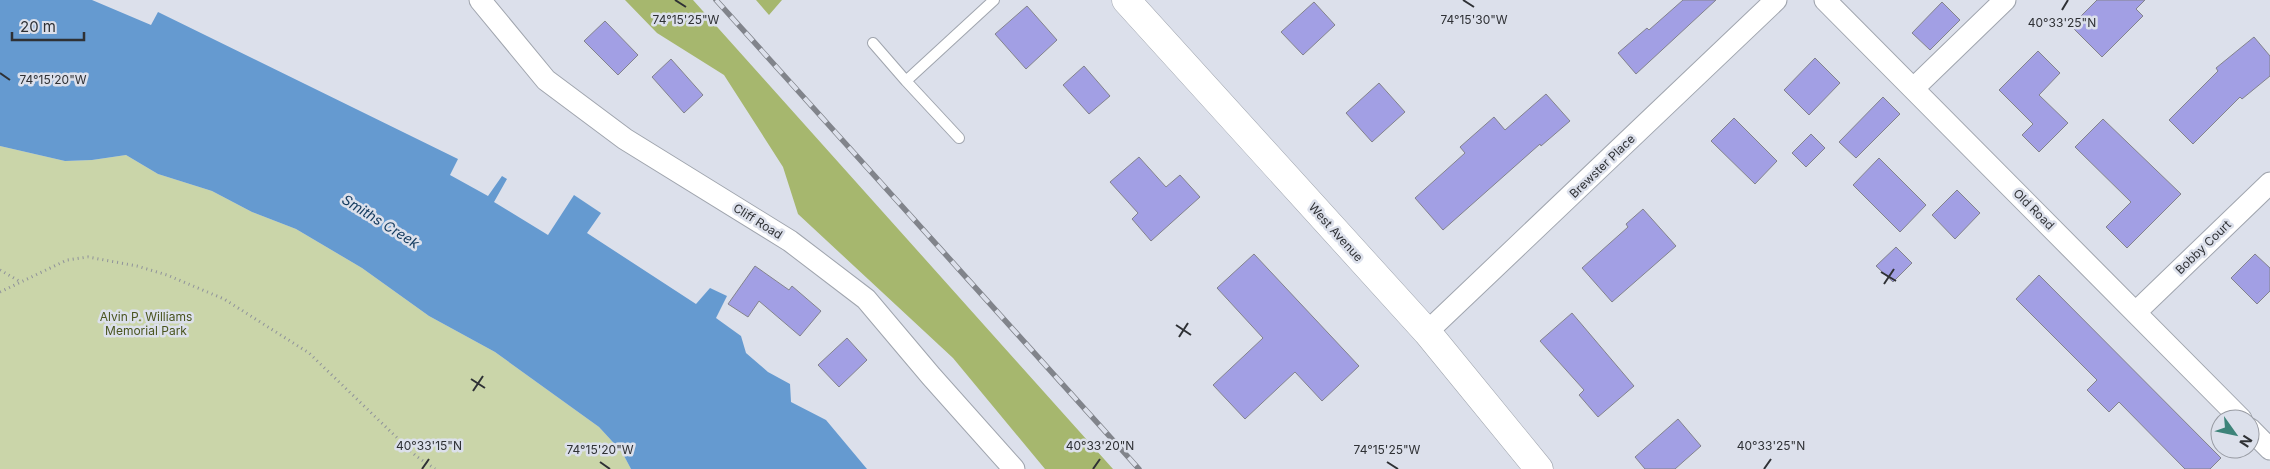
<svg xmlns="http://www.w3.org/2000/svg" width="2270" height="469" font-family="Inter,sans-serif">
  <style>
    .green { fill: #cad5a9 }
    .forest { fill: #a6b76e }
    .water { fill: #659ad0 }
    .building { fill: #a29fe4; stroke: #83838d }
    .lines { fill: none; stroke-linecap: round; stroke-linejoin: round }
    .lane-casing { stroke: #a0a5ae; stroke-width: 12 }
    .street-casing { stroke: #a0a5ae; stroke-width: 23 }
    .secondary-casing { stroke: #a0a5ae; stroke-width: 29 }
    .path { stroke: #8f929a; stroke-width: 3; stroke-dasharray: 1 4; stroke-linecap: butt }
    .lane { stroke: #fff; stroke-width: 10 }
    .street { stroke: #fff; stroke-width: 21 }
    .secondary { stroke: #fff; stroke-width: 28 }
    .rail-casing { stroke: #81848b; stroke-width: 5.5 }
    .rail { stroke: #dce0eb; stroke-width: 4; stroke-dasharray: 11; stroke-linecap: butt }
    .ticks { fill: none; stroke: #2f3135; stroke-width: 2 }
    .labels { text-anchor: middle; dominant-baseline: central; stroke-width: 5; stroke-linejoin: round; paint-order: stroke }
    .street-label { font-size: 12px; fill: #2f3135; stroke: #dce0eb }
    .park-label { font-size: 12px; fill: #4a5520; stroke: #dce0eb }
    .water-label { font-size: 14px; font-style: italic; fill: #153c60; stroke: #dce0eb }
    .ticks-label { font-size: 12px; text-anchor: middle; fill: #2f3135; stroke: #dce0eb; stroke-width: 5; stroke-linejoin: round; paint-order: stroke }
  </style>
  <rect width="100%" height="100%" fill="#dce0eb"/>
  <path class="green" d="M 0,146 L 65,161 L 92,160 L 126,155 L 158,174 L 212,191 L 252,212 L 296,229 L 362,268 L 429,316 L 495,352 L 599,427 L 622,452 L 631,469 L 0,469 Z"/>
  <path class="forest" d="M 625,0 L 693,0 L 1113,469 L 1045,469 L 953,358 L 798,214 L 783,167 L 724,75 L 657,33 Z
    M 756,0 L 782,0 L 769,15 Z"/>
  <path class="water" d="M 0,0 L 92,0 L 151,25 L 158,12 L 458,159 L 450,175 L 488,196 L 502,176 L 507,179 L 494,202 L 548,235 L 574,195 L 601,213 L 587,233 L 696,304 L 710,288 L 727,296 L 716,318 L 741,336 L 746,353 L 768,372 L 790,384 L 791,402 L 826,420 L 867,469 L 631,469 L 622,452 L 599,427 L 495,352 L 429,316 L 362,268 L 296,229 L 252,212 L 212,191 L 158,174 L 126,155 L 92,160 L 65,161 L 0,146 Z"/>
  <path class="building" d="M 1683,0 L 1716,0 L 1636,74 L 1618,53 L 1647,28 L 1649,30 Z
    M 2097,0 L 2145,0 L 2136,9 L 2143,16 L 2102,57 L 2071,26 Z
    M 1314,2 L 1335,25 L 1303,55 L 1281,32 Z
    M 1942,2 L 1960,20 L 1930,50 L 1912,33 Z
    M 1027,6 L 1057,40 L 1026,69 L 995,34 Z
    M 605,21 L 638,55 L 618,75 L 584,41 Z
    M 2254,37 L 2270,56 L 2270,76 L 2242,99 L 2240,97 L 2193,144 L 2169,120 L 2218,71 L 2216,68 Z
    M 2038,51 L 2060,73 L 2039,95 L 2068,123 L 2039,152 L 2022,135 L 2033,124 L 1999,90 Z
    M 1815,58 L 1840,83 L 1809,115 L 1784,90 Z
    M 671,59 L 703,95 L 684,113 L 652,77 Z
    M 1084,66 L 1110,96 L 1089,114 L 1063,85 Z
    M 1379,83 L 1405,112 L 1372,142 L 1346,113 Z
    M 1546,94 L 1570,121 L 1541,146 L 1540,144 L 1443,230 L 1415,198 L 1465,153 L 1460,147 L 1494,117 L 1505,130 Z
    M 1883,97 L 1900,114 L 1856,158 L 1839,142 Z
    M 1734,118 L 1777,161 L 1755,184 L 1711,141 Z
    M 2103,119 L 2181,194 L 2127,248 L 2106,227 L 2131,202 L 2075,147 Z
    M 1811,134 L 1825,148 L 1806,167 L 1792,153 Z
    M 1139,157 L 1166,187 L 1180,175 L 1200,197 L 1151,241 L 1132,219 L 1138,213 L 1110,182 Z
    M 1879,158 L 1926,205 L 1900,232 L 1853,185 Z
    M 1957,190 L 1980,213 L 1955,239 L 1932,215 Z
    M 1643,209 L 1676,246 L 1612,302 L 1582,268 L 1628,227 L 1626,224 Z
    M 1896,247 L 1912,263 L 1893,282 L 1876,266 Z
    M 1254,254 L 1359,366 L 1322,401 L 1295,372 L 1245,419 L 1213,385 L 1263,338 L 1217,288 Z
    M 2255,254 L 2270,268 L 2270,291 L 2257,304 L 2231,278 Z
    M 755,266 L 789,290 L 792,286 L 821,311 L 800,336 L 759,301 L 748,317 L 728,304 Z
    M 2039,275 L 2221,458 L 2210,469 L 2185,469 L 2119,402 L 2109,412 L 2087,390 L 2097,380 L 2016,299 Z
    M 1572,313 L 1634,386 L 1598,417 L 1579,395 L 1584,390 L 1540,341 Z
    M 847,338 L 867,360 L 839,387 L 818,365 Z
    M 1678,419 L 1701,446 L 1675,469 L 1645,469 L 1635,457 Z"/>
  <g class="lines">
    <defs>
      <path id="lane" d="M 873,43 L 906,81
        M 959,138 L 906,81 L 994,0"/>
      <path id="street" d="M 480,0 L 546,80 L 625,139 L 790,241 L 866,299 L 931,376 L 1014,469
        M 1825,0 L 2241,419
        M 1914,88 L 2005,0
        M 2136,312 L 2270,183
        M 1427,332 L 1776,0
        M 2250,429 L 2270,449"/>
      <path id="secondary" d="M 1126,0 L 1427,332 L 1539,469"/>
    </defs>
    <use href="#lane" class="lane-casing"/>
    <use href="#street" class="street-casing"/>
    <use href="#secondary" class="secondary-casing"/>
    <path class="path" d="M 0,270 L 19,281
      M 0,292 L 67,260 L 88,257 L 137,266 L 167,275 L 224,299 L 309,353 L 416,456 L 435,469"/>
    <use href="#lane" class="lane"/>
    <use href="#street" class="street"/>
    <use href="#secondary" class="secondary"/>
    <defs>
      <path id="rail" d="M 716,0 L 1139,469"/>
    </defs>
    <use href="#rail" class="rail-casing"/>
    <use href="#rail" class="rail"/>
  </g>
  <path class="ticks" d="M 675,0 L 686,7M 1463,0 L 1474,7M 2062,10 L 2068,0M 0,73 L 10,80M 1881,272 L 1896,281M 1884,284 L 1894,269M 1176,325 L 1191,335M 1179,337 L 1188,323M 471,379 L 485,388M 473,391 L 483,376M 600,462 L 610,469M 1387,462 L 1398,469M 422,469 L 429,459M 1093,469 L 1100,459M 1764,469 L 1771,459"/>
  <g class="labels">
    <g class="street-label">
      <text transform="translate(1602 166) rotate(-44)">Brewster Place</text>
      <text transform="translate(2034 209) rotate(45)">Old Road</text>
      <text transform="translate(758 221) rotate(32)">Cliff Road</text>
      <text transform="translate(1336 232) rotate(48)">West Avenue</text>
      <text transform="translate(2203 247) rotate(-44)">Bobby Court</text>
    </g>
    <g class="park-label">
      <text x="146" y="316">Alvin P. Williams<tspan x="146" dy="14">Memorial Park</tspan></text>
    </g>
    <g class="water-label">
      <text transform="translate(381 221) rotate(32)">Smiths Creek</text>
    </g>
  </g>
  <g class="ticks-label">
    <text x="1474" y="24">74°15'30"W</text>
    <text x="686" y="24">74°15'25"W</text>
    <text x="2062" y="27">40°33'25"N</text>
    <text x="53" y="84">74°15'20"W</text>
    <text x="429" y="450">40°33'15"N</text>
    <text x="1100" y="450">40°33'20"N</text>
    <text x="1771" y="450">40°33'25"N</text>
    <text x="600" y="454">74°15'20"W</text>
    <text x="1387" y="454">74°15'25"W</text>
  </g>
  <g transform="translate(2235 434) rotate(123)"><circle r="24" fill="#dce0eb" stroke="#979aa2"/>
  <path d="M0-4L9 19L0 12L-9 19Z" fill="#3d8379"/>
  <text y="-8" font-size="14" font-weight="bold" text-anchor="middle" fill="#2f3135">N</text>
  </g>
  <path d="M12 32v8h72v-8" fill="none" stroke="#2f3135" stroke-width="2.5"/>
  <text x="20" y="32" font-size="15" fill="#2f3135" stroke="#dce0eb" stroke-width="4" paint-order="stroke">20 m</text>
</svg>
